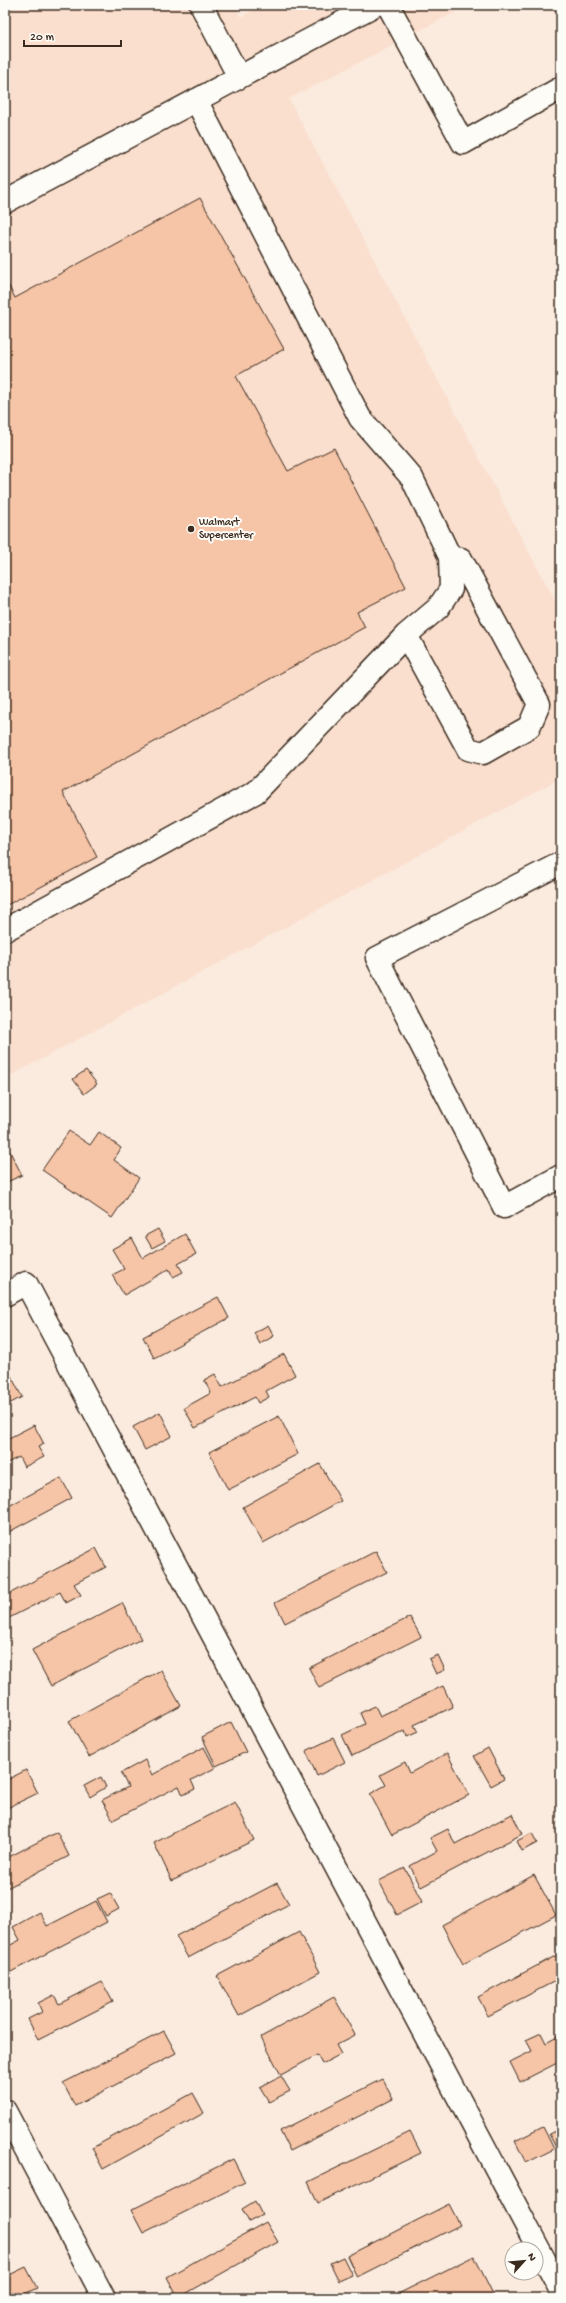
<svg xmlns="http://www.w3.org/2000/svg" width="566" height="2303" font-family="'Gochi Hand',sans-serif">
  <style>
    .built { fill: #fadfce }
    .building { fill: #f6c4a6; stroke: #3b2a1e }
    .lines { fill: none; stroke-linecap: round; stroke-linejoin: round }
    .minor-casing { stroke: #3b2a1e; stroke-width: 25 }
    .minor { stroke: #fdfcf7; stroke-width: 22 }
    .poi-dot { fill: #3b2a1e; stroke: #fdfcf7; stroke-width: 1.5 }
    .labels { text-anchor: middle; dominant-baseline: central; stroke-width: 4; stroke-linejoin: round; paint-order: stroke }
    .poi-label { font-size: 11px; fill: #3b2a1e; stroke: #fdfcf7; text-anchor: start }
  </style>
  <rect width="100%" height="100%" fill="#fbebdf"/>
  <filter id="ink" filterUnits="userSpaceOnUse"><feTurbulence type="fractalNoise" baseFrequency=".025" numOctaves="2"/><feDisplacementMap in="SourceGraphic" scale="8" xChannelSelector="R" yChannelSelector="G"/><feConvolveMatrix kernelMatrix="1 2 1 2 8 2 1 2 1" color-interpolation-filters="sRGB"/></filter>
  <g filter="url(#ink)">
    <path class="built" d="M 5,5 L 234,5 L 241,17 L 261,5 L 469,5 L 289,99 L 561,612 L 561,778 L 5,1079 Z"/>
    <path class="building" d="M 200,198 L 284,349 L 236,376 L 288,471 L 334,448 L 406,587 L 357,612 L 365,627 L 63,792 L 97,857 L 5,906 L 5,279 L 15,298 Z
      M 86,1070 L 97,1084 L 84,1094 L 73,1079 Z
      M 69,1131 L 90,1145 L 99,1132 L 121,1148 L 114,1160 L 139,1178 L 112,1218 L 42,1170 Z
      M 5,1142 L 22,1175 L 5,1183 Z
      M 158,1229 L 165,1241 L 152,1248 L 145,1236 Z
      M 185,1234 L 196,1254 L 178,1264 L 183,1272 L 173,1277 L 169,1269 L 124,1295 L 112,1275 L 124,1269 L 112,1249 L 132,1238 L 143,1258 Z
      M 218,1297 L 229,1318 L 154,1358 L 143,1337 Z
      M 268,1325 L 274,1336 L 260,1344 L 254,1333 Z
      M 284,1354 L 295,1375 L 266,1391 L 269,1397 L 258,1403 L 255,1397 L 195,1428 L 184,1408 L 211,1393 L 204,1380 L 215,1374 L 222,1387 Z
      M 5,1364 L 22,1397 L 5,1406 Z
      M 160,1412 L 172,1436 L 145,1450 L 133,1427 Z
      M 279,1416 L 298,1454 L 228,1490 L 209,1452 Z
      M 34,1425 L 44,1444 L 38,1447 L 44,1457 L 24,1467 L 19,1457 L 5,1464 L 5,1440 Z
      M 320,1464 L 341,1501 L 263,1543 L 243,1507 Z
      M 61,1478 L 72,1498 L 5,1534 L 5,1508 Z
      M 96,1548 L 106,1567 L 74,1584 L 81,1595 L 66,1603 L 60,1592 L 9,1618 L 5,1611 L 5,1596 Z
      M 376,1551 L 387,1572 L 285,1623 L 275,1603 Z
      M 122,1603 L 141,1639 L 51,1686 L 32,1650 Z
      M 410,1617 L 421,1637 L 319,1688 L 309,1668 Z
      M 438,1655 L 445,1670 L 436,1674 L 429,1659 Z
      M 161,1670 L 181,1706 L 89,1757 L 69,1721 Z
      M 443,1686 L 453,1707 L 414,1725 L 418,1732 L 407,1737 L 405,1731 L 352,1756 L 342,1735 L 365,1724 L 360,1713 L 375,1706 L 380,1716 Z
      M 231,1722 L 246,1752 L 216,1766 L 202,1737 Z
      M 333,1738 L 345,1762 L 317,1776 L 306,1751 Z
      M 204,1747 L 215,1768 L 191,1780 L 195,1789 L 183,1795 L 179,1786 L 113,1820 L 102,1800 L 128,1787 L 121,1773 L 145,1760 L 152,1775 Z
      M 488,1748 L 504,1779 L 491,1786 L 474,1756 Z
      M 447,1753 L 469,1795 L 392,1835 L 370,1794 L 386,1785 L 380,1775 L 405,1762 L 410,1773 Z
      M 26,1770 L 38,1793 L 5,1809 L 5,1781 Z
      M 101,1777 L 106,1787 L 90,1797 L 84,1786 Z
      M 235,1802 L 254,1840 L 172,1881 L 154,1843 Z
      M 512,1814 L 522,1834 L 421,1887 L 410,1866 L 437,1851 L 430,1838 L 448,1829 L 455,1844 Z
      M 57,1832 L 69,1856 L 5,1889 L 5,1859 Z
      M 532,1833 L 537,1843 L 522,1851 L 517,1841 Z
      M 405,1868 L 422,1902 L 397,1915 L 379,1881 Z
      M 534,1875 L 556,1915 L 463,1964 L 442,1925 Z
      M 277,1883 L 289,1904 L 188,1958 L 176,1936 Z
      M 110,1893 L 119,1909 L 106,1916 L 97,1899 Z
      M 96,1901 L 107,1922 L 5,1975 L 5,1948 L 20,1940 L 13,1927 L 40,1912 L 47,1926 Z
      M 299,1932 L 320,1972 L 239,2016 L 217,1976 Z
      M 561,1953 L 561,1978 L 488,2016 L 478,1997 Z
      M 102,1982 L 113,2002 L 38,2040 L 28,2019 L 42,2012 L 38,2003 L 54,1995 L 59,2004 Z
      M 334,1997 L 355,2035 L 336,2045 L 341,2054 L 322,2064 L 317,2055 L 281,2075 L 261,2037 Z
      M 164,2031 L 176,2053 L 75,2106 L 63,2083 Z
      M 541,2033 L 546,2043 L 561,2035 L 561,2061 L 520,2082 L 510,2062 L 532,2051 L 526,2040 Z
      M 281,2076 L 290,2091 L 269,2102 L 260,2087 Z
      M 382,2079 L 393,2099 L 290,2151 L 280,2131 Z
      M 193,2093 L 204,2113 L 103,2169 L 92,2148 Z
      M 543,2127 L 554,2149 L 526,2163 L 515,2141 Z
      M 561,2128 L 561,2155 L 560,2155 L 549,2134 Z
      M 410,2132 L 421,2153 L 318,2203 L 308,2182 Z
      M 233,2159 L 245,2182 L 143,2233 L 131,2210 Z
      M 255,2201 L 262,2215 L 249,2222 L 242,2209 Z
      M 449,2204 L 460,2225 L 357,2277 L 347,2256 Z
      M 266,2222 L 278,2242 L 178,2298 L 167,2277 Z
      M 474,2256 L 495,2298 L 390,2298 Z
      M 343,2257 L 352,2275 L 339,2281 L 330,2263 Z
      M 26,2267 L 37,2288 L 16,2298 L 5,2298 L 5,2277 Z"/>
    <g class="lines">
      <defs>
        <path id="minor" d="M 201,5 L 239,77
          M 388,5 L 463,143 L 561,88
          M 5,202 L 375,5
          M 406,635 L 438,608 L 451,589 L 450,557
          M 561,863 L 377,958 L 504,1207 L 561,1176
          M 5,930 L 256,792 L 406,635 L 468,749 L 483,753 L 529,727 L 539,704 L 461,559 L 450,557 L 412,478 L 360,418 L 196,100
          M 5,1295 L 26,1283 L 561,2291
          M 5,2111 L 104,2298"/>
      </defs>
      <use href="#minor" class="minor-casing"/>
      <use href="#minor" class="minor"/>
    </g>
  </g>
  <circle class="poi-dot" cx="191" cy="529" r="4"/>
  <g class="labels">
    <g class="poi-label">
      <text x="199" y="523">Walmart<tspan x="199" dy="13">Supercenter</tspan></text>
    </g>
  </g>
  <rect width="566" height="2303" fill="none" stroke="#fdfcf7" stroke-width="20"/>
  <rect x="10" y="10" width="546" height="2283" fill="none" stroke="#3b2a1e" stroke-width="1.5" filter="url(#ink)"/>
  <g transform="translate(524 2261) rotate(63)"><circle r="19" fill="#fdfcf7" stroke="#afa8a0"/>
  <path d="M0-3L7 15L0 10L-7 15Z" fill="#3b2a1e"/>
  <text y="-6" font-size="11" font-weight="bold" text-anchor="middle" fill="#3b2a1e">N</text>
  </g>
  <path d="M24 40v6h97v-6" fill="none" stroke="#3b2a1e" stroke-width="2"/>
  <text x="30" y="40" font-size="12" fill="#3b2a1e" stroke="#fdfcf7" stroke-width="3" paint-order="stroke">20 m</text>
</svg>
